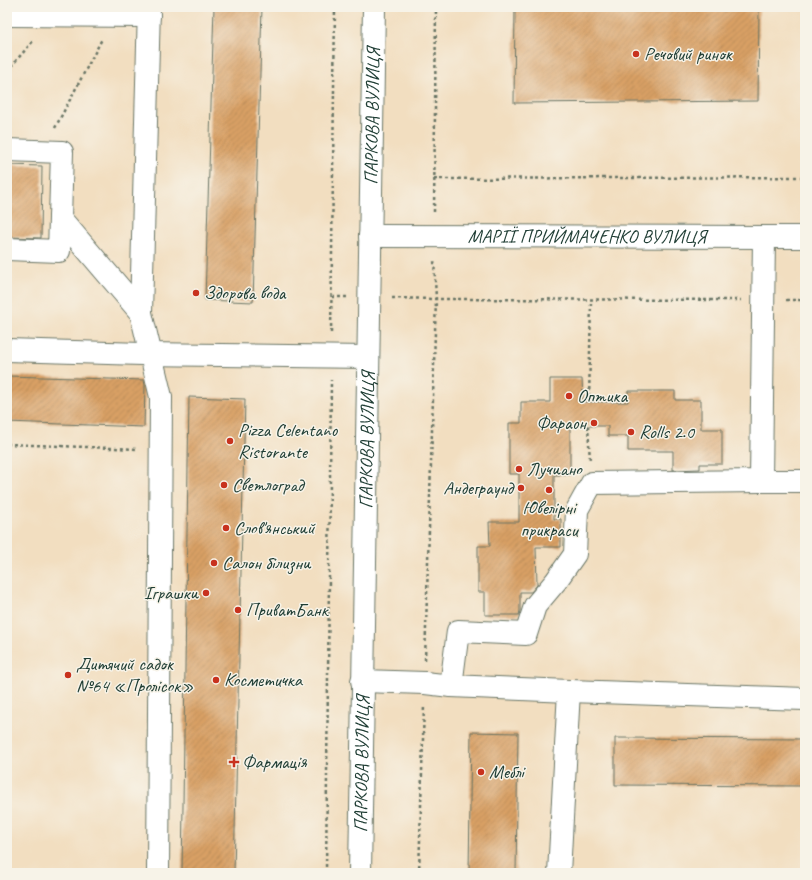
<svg xmlns="http://www.w3.org/2000/svg" width="812" height="880" font-family="Caveat,sans-serif">
  <style>
    .building { fill: url(#building-hatch) }
    .lines { fill: none; stroke-linecap: round; stroke-linejoin: round }
    .minor-casing { stroke: #697565; stroke-width: 24 }
    .path { stroke: #697565; stroke-width: 2.5; stroke-dasharray: 3 3; stroke-linecap: butt }
    .minor { stroke: #fff; stroke-width: 22 }
    .poi-dot { fill: #c8321e; stroke: #f7f3e8; stroke-width: 1.5 }
    .labels { text-anchor: middle; dominant-baseline: central; stroke-width: 3; stroke-linejoin: round; paint-order: stroke }
    .poi-label { font-size: 19px; fill: #1f3d34; stroke: #f7f3e8; text-anchor: start }
    .street-label { font-size: 19px; fill: #1f3d34; stroke: #f7f3e8 }
  </style>
  <defs>
    <pattern id="building-hatch" width="6" height="6" patternUnits="userSpaceOnUse"><rect width="6" height="6" fill="#d9a065"/><path d="M-1 1l2-2M0 6l6-6M5 7l2-2" fill="none" stroke="#af8454"/></pattern>
  </defs>
  <rect width="100%" height="100%" fill="#f7f3e8"/>
  <filter id="ink" filterUnits="userSpaceOnUse"><feTurbulence type="fractalNoise" baseFrequency=".025" numOctaves="2"/><feDisplacementMap in="SourceGraphic" scale="8" xChannelSelector="R" yChannelSelector="G"/><feConvolveMatrix kernelMatrix="1 2 1 2 8 2 1 2 1" color-interpolation-filters="sRGB"/></filter>
  <filter id="wash" filterUnits="userSpaceOnUse"><feTurbulence type="fractalNoise" baseFrequency=".012" numOctaves="4" result="noise"/><feDisplacementMap in="SourceGraphic" scale="16" xChannelSelector="R" yChannelSelector="G"/><feGaussianBlur stdDeviation="0.9" result="paint"/><feColorMatrix in="noise" values="0 0 0 0 0 0 0 0 0 0 0 0 0 0 0 0 0 1.4 0 .05"/><feComposite in="paint" operator="in"/></filter>
  <g filter="url(#wash)">
    <rect width="100%" height="100%" fill="#f2dec0"/>
    <g id="blocks">
      <path class="building" d="M 214,7 L 262,7 L 253,302 L 205,300 Z
        M 515,7 L 759,7 L 758,101 L 514,103 Z
        M 7,165 L 42,166 L 41,238 L 7,237 Z
        M 7,376 L 144,380 L 145,385 L 144,427 L 7,422 Z
        M 550,379 L 582,379 L 583,402 L 628,402 L 628,391 L 675,391 L 675,400 L 701,400 L 701,429 L 722,429 L 722,464 L 700,464 L 700,469 L 673,470 L 673,451 L 628,451 L 628,436 L 608,436 L 608,426 L 570,426 L 570,475 L 554,475 L 554,519 L 561,519 L 561,547 L 536,547 L 537,585 L 531,592 L 520,592 L 520,611 L 519,615 L 485,615 L 485,592 L 478,592 L 478,546 L 490,546 L 489,522 L 519,522 L 519,474 L 509,474 L 509,423 L 521,423 L 521,402 L 550,402 Z
        M 189,397 L 245,399 L 234,873 L 182,873 Z
        M 471,732 L 518,733 L 516,873 L 469,873 Z
        M 615,738 L 805,739 L 805,786 L 615,785 Z"/>
    </g>
  </g>
  <g filter="url(#ink)">
    <use href="#blocks" fill-opacity="0" stroke="#697565" stroke-width="1"/>
    <g class="lines">
      <defs>
        <g id="minor">
          <path d="M 149,7 L 141,313 L 161,397 L 158,873"/>
          <path d="M 7,15 L 149,16"/>
          <path d="M 7,150 L 62,152 L 59,251 L 7,249"/>
          <path d="M 60,218 L 141,313"/>
          <path id="s1" d="M 370,236 L 805,237"/>
          <path d="M 7,350 L 142,354 L 368,357"/>
          <path d="M 761,481 L 805,481"/>
          <path d="M 362,681 L 425,683 L 451,686 L 569,691 L 805,699"/>
          <path d="M 451,686 L 458,631 L 526,634 L 535,606 L 556,581 L 575,554 L 577,510 L 592,483 L 761,481 L 764,237"/>
          <path id="s2" d="M 360,873 L 374,7"/>
          <path d="M 559,873 L 569,691"/>
        </g>
      </defs>
      <use href="#minor" class="minor-casing"/>
      <path class="path" d="M 7,71 L 34,40
        M 55,128 L 102,39
        M 434,179 L 805,177
        M 434,212 L 436,7
        M 332,297 L 347,297
        M 392,298 L 436,299 L 741,300
        M 786,300 L 805,300
        M 331,333 L 335,7
        M 589,402 L 591,300
        M 588,426 L 590,461
        M 7,444 L 138,449
        M 425,660 L 436,299 L 434,259
        M 326,873 L 331,380
        M 419,873 L 424,705"/>
      <use href="#minor" class="minor"/>
    </g>
  </g>
  <g class="poi-dot">
    <circle cx="636" cy="54" r="4"/>
    <circle cx="196" cy="293" r="4"/>
    <circle cx="569" cy="396" r="4"/>
    <circle cx="594" cy="423" r="4"/>
    <circle cx="631" cy="432" r="4"/>
    <circle cx="230" cy="441" r="4"/>
    <circle cx="519" cy="469" r="4"/>
    <circle cx="224" cy="485" r="4"/>
    <circle cx="521" cy="488" r="4"/>
    <circle cx="549" cy="490" r="4"/>
    <circle cx="226" cy="528" r="4"/>
    <circle cx="214" cy="563" r="4"/>
    <circle cx="206" cy="593" r="4"/>
    <circle cx="238" cy="610" r="4"/>
    <circle cx="68" cy="675" r="4"/>
    <circle cx="216" cy="680" r="4"/>
    <path d="M232 756h4v4h4v4h-4v4h-4v-4h-4v-4h4z"/>
    <circle cx="481" cy="772" r="4"/>
  </g>
  <g class="labels">
    <g class="poi-label">
      <text x="644" y="54">Речовий ринок</text>
      <text x="204" y="293">Здорова вода</text>
      <text x="577" y="396">Оптика</text>
      <text x="586" y="423" text-anchor="end">Фараон</text>
      <text x="238" y="430">Pizza Celentano<tspan x="238" dy="22">Ristorante</tspan></text>
      <text x="639" y="432">Rolls 2.0</text>
      <text x="527" y="469">Лучиано</text>
      <text x="232" y="485">Светлоград</text>
      <text x="513" y="488" text-anchor="end">Андеграунд</text>
      <text x="549" y="508" text-anchor="middle">Ювелірні<tspan x="549" dy="22">прикраси</tspan></text>
      <text x="234" y="528">Слов'янський</text>
      <text x="222" y="563">Салон білизни</text>
      <text x="198" y="593" text-anchor="end">Іграшки</text>
      <text x="246" y="610">ПриватБанк</text>
      <text x="76" y="664">Дитячий садок<tspan x="76" dy="22">№64 «Пролісок»</tspan></text>
      <text x="224" y="680">Косметичка</text>
      <text x="242" y="762">Фармація</text>
      <text x="489" y="772">Меблі</text>
    </g>
    <g class="street-label">
      <text stroke="none"><textPath href="#s2" startOffset="757">ПАРКОВА ВУЛИЦЯ</textPath></text>
      <text stroke="none"><textPath href="#s1" startOffset="217">МАРІЇ ПРИЙМАЧЕНКО ВУЛИЦЯ</textPath></text>
      <text stroke="none"><textPath href="#s2" startOffset="433">ПАРКОВА ВУЛИЦЯ</textPath></text>
      <text stroke="none"><textPath href="#s2" startOffset="109">ПАРКОВА ВУЛИЦЯ</textPath></text>
    </g>
  </g>
  <rect width="812" height="880" fill="none" stroke="#f7f3e8" stroke-width="24"/>
</svg>
